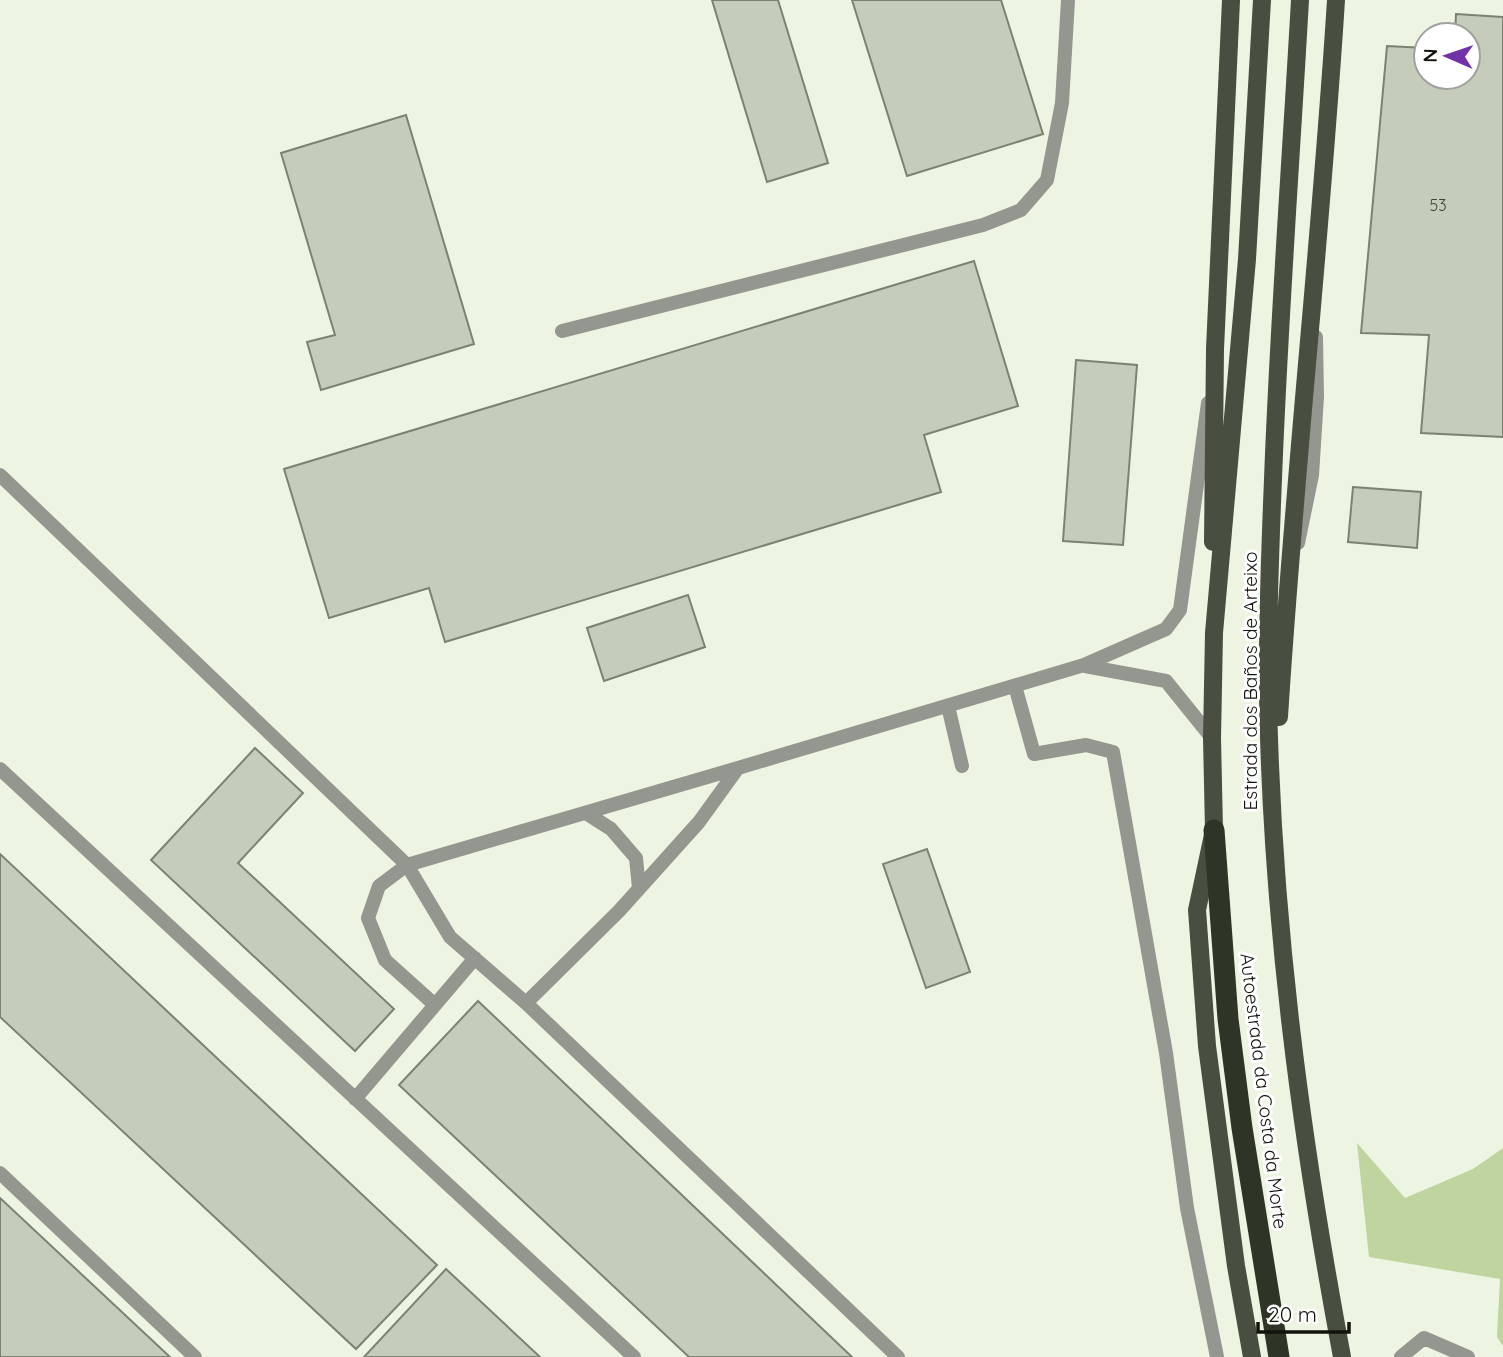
<svg xmlns="http://www.w3.org/2000/svg" width="1503" height="1357" font-family="Quicksand,sans-serif">
  <style>
    .green { fill: #bfd49e }
    .building { fill: #c5cdba; stroke: #7b8271; stroke-width: 2 }
    .lines { fill: none; stroke-linecap: round; stroke-linejoin: round }
    .service { stroke: #93978f; stroke-width: 14 }
    .primary { stroke: #484e40; stroke-width: 18 }
    .motorway { stroke: #2f3526; stroke-width: 21 }
    .labels { text-anchor: middle; dominant-baseline: central; stroke-width: 6; stroke-linejoin: round; paint-order: stroke }
    .number-label { font-size: 16px; fill: #3e4238 }
    .street-label { font-size: 19px; fill: #11130d; stroke: #fff }
  </style>
  <rect width="100%" height="100%" fill="#edf5e2"/>
  <path class="green" d="M 1357,1143 L 1405,1198 L 1473,1169 L 1503,1148 L 1503,1346 L 1497,1337 L 1500,1279 L 1369,1257 Z"/>
  <path class="building" d="M 712,0 L 778,0 L 828,163 L 767,182 Z
    M 852,0 L 1001,0 L 1043,134 L 907,176 Z
    M 1456,14 L 1503,17 L 1503,437 L 1421,433 L 1429,335 L 1361,333 L 1387,46 L 1426,48 L 1426,77 L 1468,77 L 1468,35 L 1455,35 Z
    M 406,115 L 474,344 L 321,390 L 307,342 L 335,335 L 281,153 Z
    M 974,261 L 1018,406 L 924,435 L 941,492 L 445,642 L 429,588 L 329,618 L 284,469 Z
    M 1076,360 L 1137,365 L 1123,545 L 1063,541 Z
    M 1353,487 L 1421,492 L 1417,548 L 1348,542 Z
    M 688,595 L 705,647 L 604,681 L 587,628 Z
    M 255,748 L 303,793 L 238,863 L 394,1009 L 355,1051 L 151,860 Z
    M 927,849 L 970,972 L 926,988 L 883,864 Z
    M 0,854 L 437,1265 L 356,1349 L 0,1017 Z
    M 478,1001 L 852,1357 L 689,1357 L 399,1085 Z
    M 0,1198 L 170,1357 L 0,1357 Z
    M 446,1269 L 540,1357 L 364,1357 Z"/>
  <g class="lines">
    <path class="service" d="M 562,331 L 983,225 L 1021,210 L 1047,180 L 1062,103 L 1068,0
      M 0,475 L 407,865 L 450,937 L 526,1003 L 898,1357
      M 1298,543 L 1312,475 L 1317,397 L 1316,337
      M 1085,666 L 1166,681 L 1212,738
      M 1015,686 L 1034,754 L 1086,745 L 1113,752 L 1166,1053 L 1187,1208 L 1217,1357
      M 948,706 L 962,766
      M 738,768 L 1084,665 L 1166,629 L 1180,610 L 1208,403
      M 0,769 L 634,1357
      M 586,813 L 611,829 L 636,858 L 639,888
      M 435,1005 L 385,960 L 368,918 L 379,886 L 407,865 L 738,768 L 699,822 L 619,911 L 526,1003
      M 355,1099 L 475,958
      M 0,1173 L 195,1357
      M 1401,1357 L 1424,1338 L 1468,1357"/>
    <path class="primary" d="M 1300,0 C 1291,159 1279,319 1273,479 C 1270,552 1267,625 1268,698 C 1272,921 1301,1138 1342,1357
      M 1213,542 L 1215,349 L 1231,0
      M 1279,717 C 1294,477 1321,239 1336,0
      M 1252,1357 L 1236,1266 L 1207,1046 L 1197,910 L 1214,830 L 1212,738 L 1214,633 L 1247,259 L 1262,0"/>
    <path class="motorway" d="M 1214,830 L 1228,1019 L 1242,1128 L 1279,1357"/>
  </g>
  <g class="labels">
    <g class="number-label">
      <text x="1438" y="205">53</text>
    </g>
    <g class="street-label">
      <text transform="translate(1250 681) rotate(-90)">Estrada dos Baños de Arteixo</text>
      <text transform="translate(1264 1091) rotate(83)">Autoestrada da Costa da Morte</text>
    </g>
  </g>
  <g transform="translate(1447 56) rotate(272)"><circle r="33" fill="#ffffff" stroke="#a0a19e" stroke-width="2"/>
  <path d="M0-5L12 26L0 18L-12 26Z" fill="#7132a7"/>
  <text y="-10" font-size="19" font-weight="bold" text-anchor="middle" fill="#11130d">N</text>
  </g>
  <path d="M1258 1322v10h91v-10" fill="none" stroke="#11130d" stroke-width="3.5"/>
  <text x="1268" y="1322" font-size="21" fill="#11130d" stroke="#ffffff" stroke-width="5" paint-order="stroke">20 m</text>
</svg>
